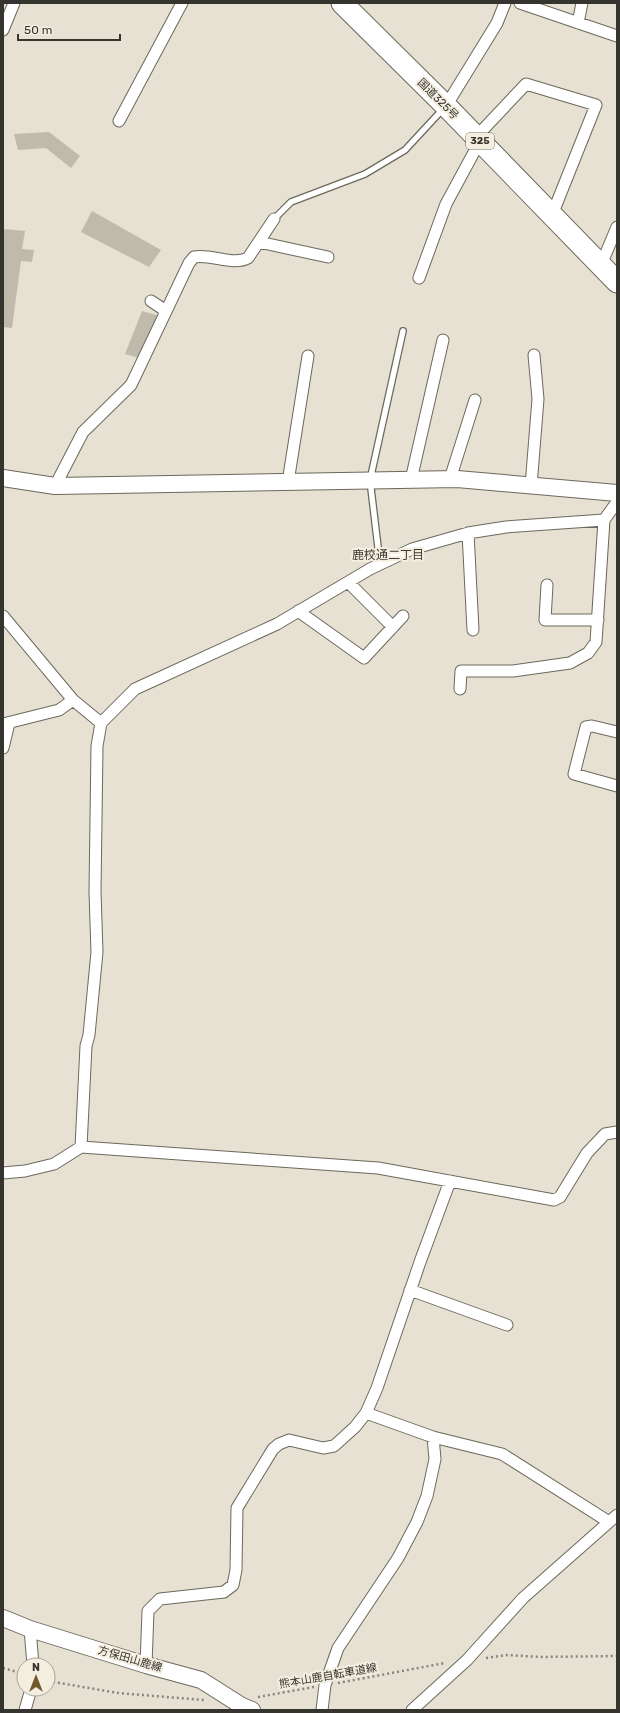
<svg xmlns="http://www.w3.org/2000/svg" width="620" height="1713" font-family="Rubik,'Noto Sans JP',sans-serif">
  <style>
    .building { fill: #bfbaac }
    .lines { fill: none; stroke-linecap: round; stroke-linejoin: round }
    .lane-casing { stroke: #6c685b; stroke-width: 8 }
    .street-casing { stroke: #6c685b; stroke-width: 13 }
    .secondary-casing { stroke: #6c685b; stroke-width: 18 }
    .highway-casing { stroke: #6c685b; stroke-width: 23 }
    .path { stroke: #87847a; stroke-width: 2.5; stroke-dasharray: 2 3; stroke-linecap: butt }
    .lane { stroke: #fff; stroke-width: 5.5 }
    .street { stroke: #fff; stroke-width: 11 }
    .secondary { stroke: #fff; stroke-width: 16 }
    .highway { stroke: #fff; stroke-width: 21 }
    .labels { text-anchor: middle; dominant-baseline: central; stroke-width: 4; stroke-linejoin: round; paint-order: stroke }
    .shield { fill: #f3eee0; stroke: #6f6c63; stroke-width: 1 }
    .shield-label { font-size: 10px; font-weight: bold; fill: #36342e }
    .street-label { font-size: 11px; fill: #36342e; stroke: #f3eee0 }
    .neighbourhood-label { font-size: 12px; fill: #3f3b30; stroke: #f3eee0 }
  </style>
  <rect width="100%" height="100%" fill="#e6e1d3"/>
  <path class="building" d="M 49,132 L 80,156 L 71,168 L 46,148 L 18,150 L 14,134 Z
    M 92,211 L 161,250 L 149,267 L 81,232 Z
    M 3,229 L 25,231 L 22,249 L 34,250 L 32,262 L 21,261 L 12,328 L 3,327 Z
    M 142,311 L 160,316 L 139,358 L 125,354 Z"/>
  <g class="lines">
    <defs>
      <path id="lane" d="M 274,219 L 291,202 L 365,174 L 405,150 L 443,109
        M 380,564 L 370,480 L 403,331"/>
      <path id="street" d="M 520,3 L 617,36
        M 578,23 L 582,3
        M 3,30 L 14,3
        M 446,106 L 497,23 L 505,3
        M 119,121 L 182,3
        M 476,137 L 526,84 L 596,105 L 552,215
        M 259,242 L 328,257
        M 601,265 L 617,227
        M 419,278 L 446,204 L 480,141
        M 151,301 L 166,311
        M 450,479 L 475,400
        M 411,480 L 443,340
        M 288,482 L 308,356
        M 55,486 L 83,432 L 131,385 L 189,263 L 194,257 C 212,254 233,266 248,258 L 274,219
        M 531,486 L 538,399 L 534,355
        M 468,533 L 473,630
        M 348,582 L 393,627
        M 547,585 L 545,620 L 598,620
        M 298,611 L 364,658 L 403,616
        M 3,616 L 73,700 L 101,723
        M 460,689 L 461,671 L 513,671 L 570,663 L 588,653 L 596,642 L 604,520
        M 3,724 L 59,710 L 73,700
        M 617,732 L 592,726 L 586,727 L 574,774 L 617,786
        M 3,748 L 9,723
        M 81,1147 L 86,1046 L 89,1035 L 97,952 L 95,892 L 97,746 L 101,723 L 135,689 L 277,624 L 370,569 L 412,549 L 468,533 L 506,527 L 604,520 L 617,502
        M 3,1173 L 25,1171 L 54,1164 L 81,1147 L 378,1168 L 554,1200 L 560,1197 L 587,1153 L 605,1134 L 617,1132
        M 410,1290 L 507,1325
        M 366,1413 L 433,1437 L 502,1454 L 609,1522
        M 30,1629 L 33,1665
        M 146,1665 L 148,1611 L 160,1599 L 224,1592 L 233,1585 L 236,1570 L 237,1508 L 273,1449 L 279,1444 L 289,1440 L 323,1448 L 334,1446 L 355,1427 L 366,1413 L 377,1388 L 420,1262 L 450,1181
        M 25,1710 L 31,1689
        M 322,1710 L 325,1685 L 338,1648 L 398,1558 L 417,1522 L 427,1496 L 435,1459 L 433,1437
        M 412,1710 L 467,1660 L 523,1598 L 617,1515"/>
      <path id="secondary" d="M 3,478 L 55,486 L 457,479 L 617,493
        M 3,1618 L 30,1629 L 146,1665 L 201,1680 L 242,1706 L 252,1710"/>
      <path id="highway" d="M 342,3 L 446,106 L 617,282"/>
    </defs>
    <use href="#lane" class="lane-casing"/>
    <use href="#street" class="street-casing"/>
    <use href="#secondary" class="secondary-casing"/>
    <use href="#highway" class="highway-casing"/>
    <path class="path" d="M 486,1658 L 507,1655 L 540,1657 L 617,1656
      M 3,1668 L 24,1674
      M 48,1681 L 118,1693 L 204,1700
      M 338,1683 L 445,1663
      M 258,1697 L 314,1687"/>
    <use href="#lane" class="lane"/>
    <use href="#street" class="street"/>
    <use href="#secondary" class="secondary"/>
    <use href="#highway" class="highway"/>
  </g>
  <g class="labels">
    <rect class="shield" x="466" y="133" width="28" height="16" rx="3"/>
    <g class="shield-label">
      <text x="480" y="141">325</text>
    </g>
    <g class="street-label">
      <text transform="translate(438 99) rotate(45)">国道325号</text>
      <text transform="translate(130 1659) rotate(16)">方保田山鹿線</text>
      <text transform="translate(328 1676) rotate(-10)">熊本山鹿自転車道線</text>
    </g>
    <g class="neighbourhood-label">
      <text x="388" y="555">鹿校通二丁目</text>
    </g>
  </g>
  <rect width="620" height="1713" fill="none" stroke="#36342e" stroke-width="8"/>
  <g transform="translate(36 1677)"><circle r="19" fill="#f3eee0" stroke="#a7a499"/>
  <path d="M0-3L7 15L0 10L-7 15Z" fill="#71592a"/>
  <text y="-6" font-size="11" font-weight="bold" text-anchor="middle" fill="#36342e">N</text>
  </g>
  <path d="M18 34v6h102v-6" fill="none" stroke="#36342e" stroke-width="2"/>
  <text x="24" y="34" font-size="12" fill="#36342e" stroke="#f3eee0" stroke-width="3" paint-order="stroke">50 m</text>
</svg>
